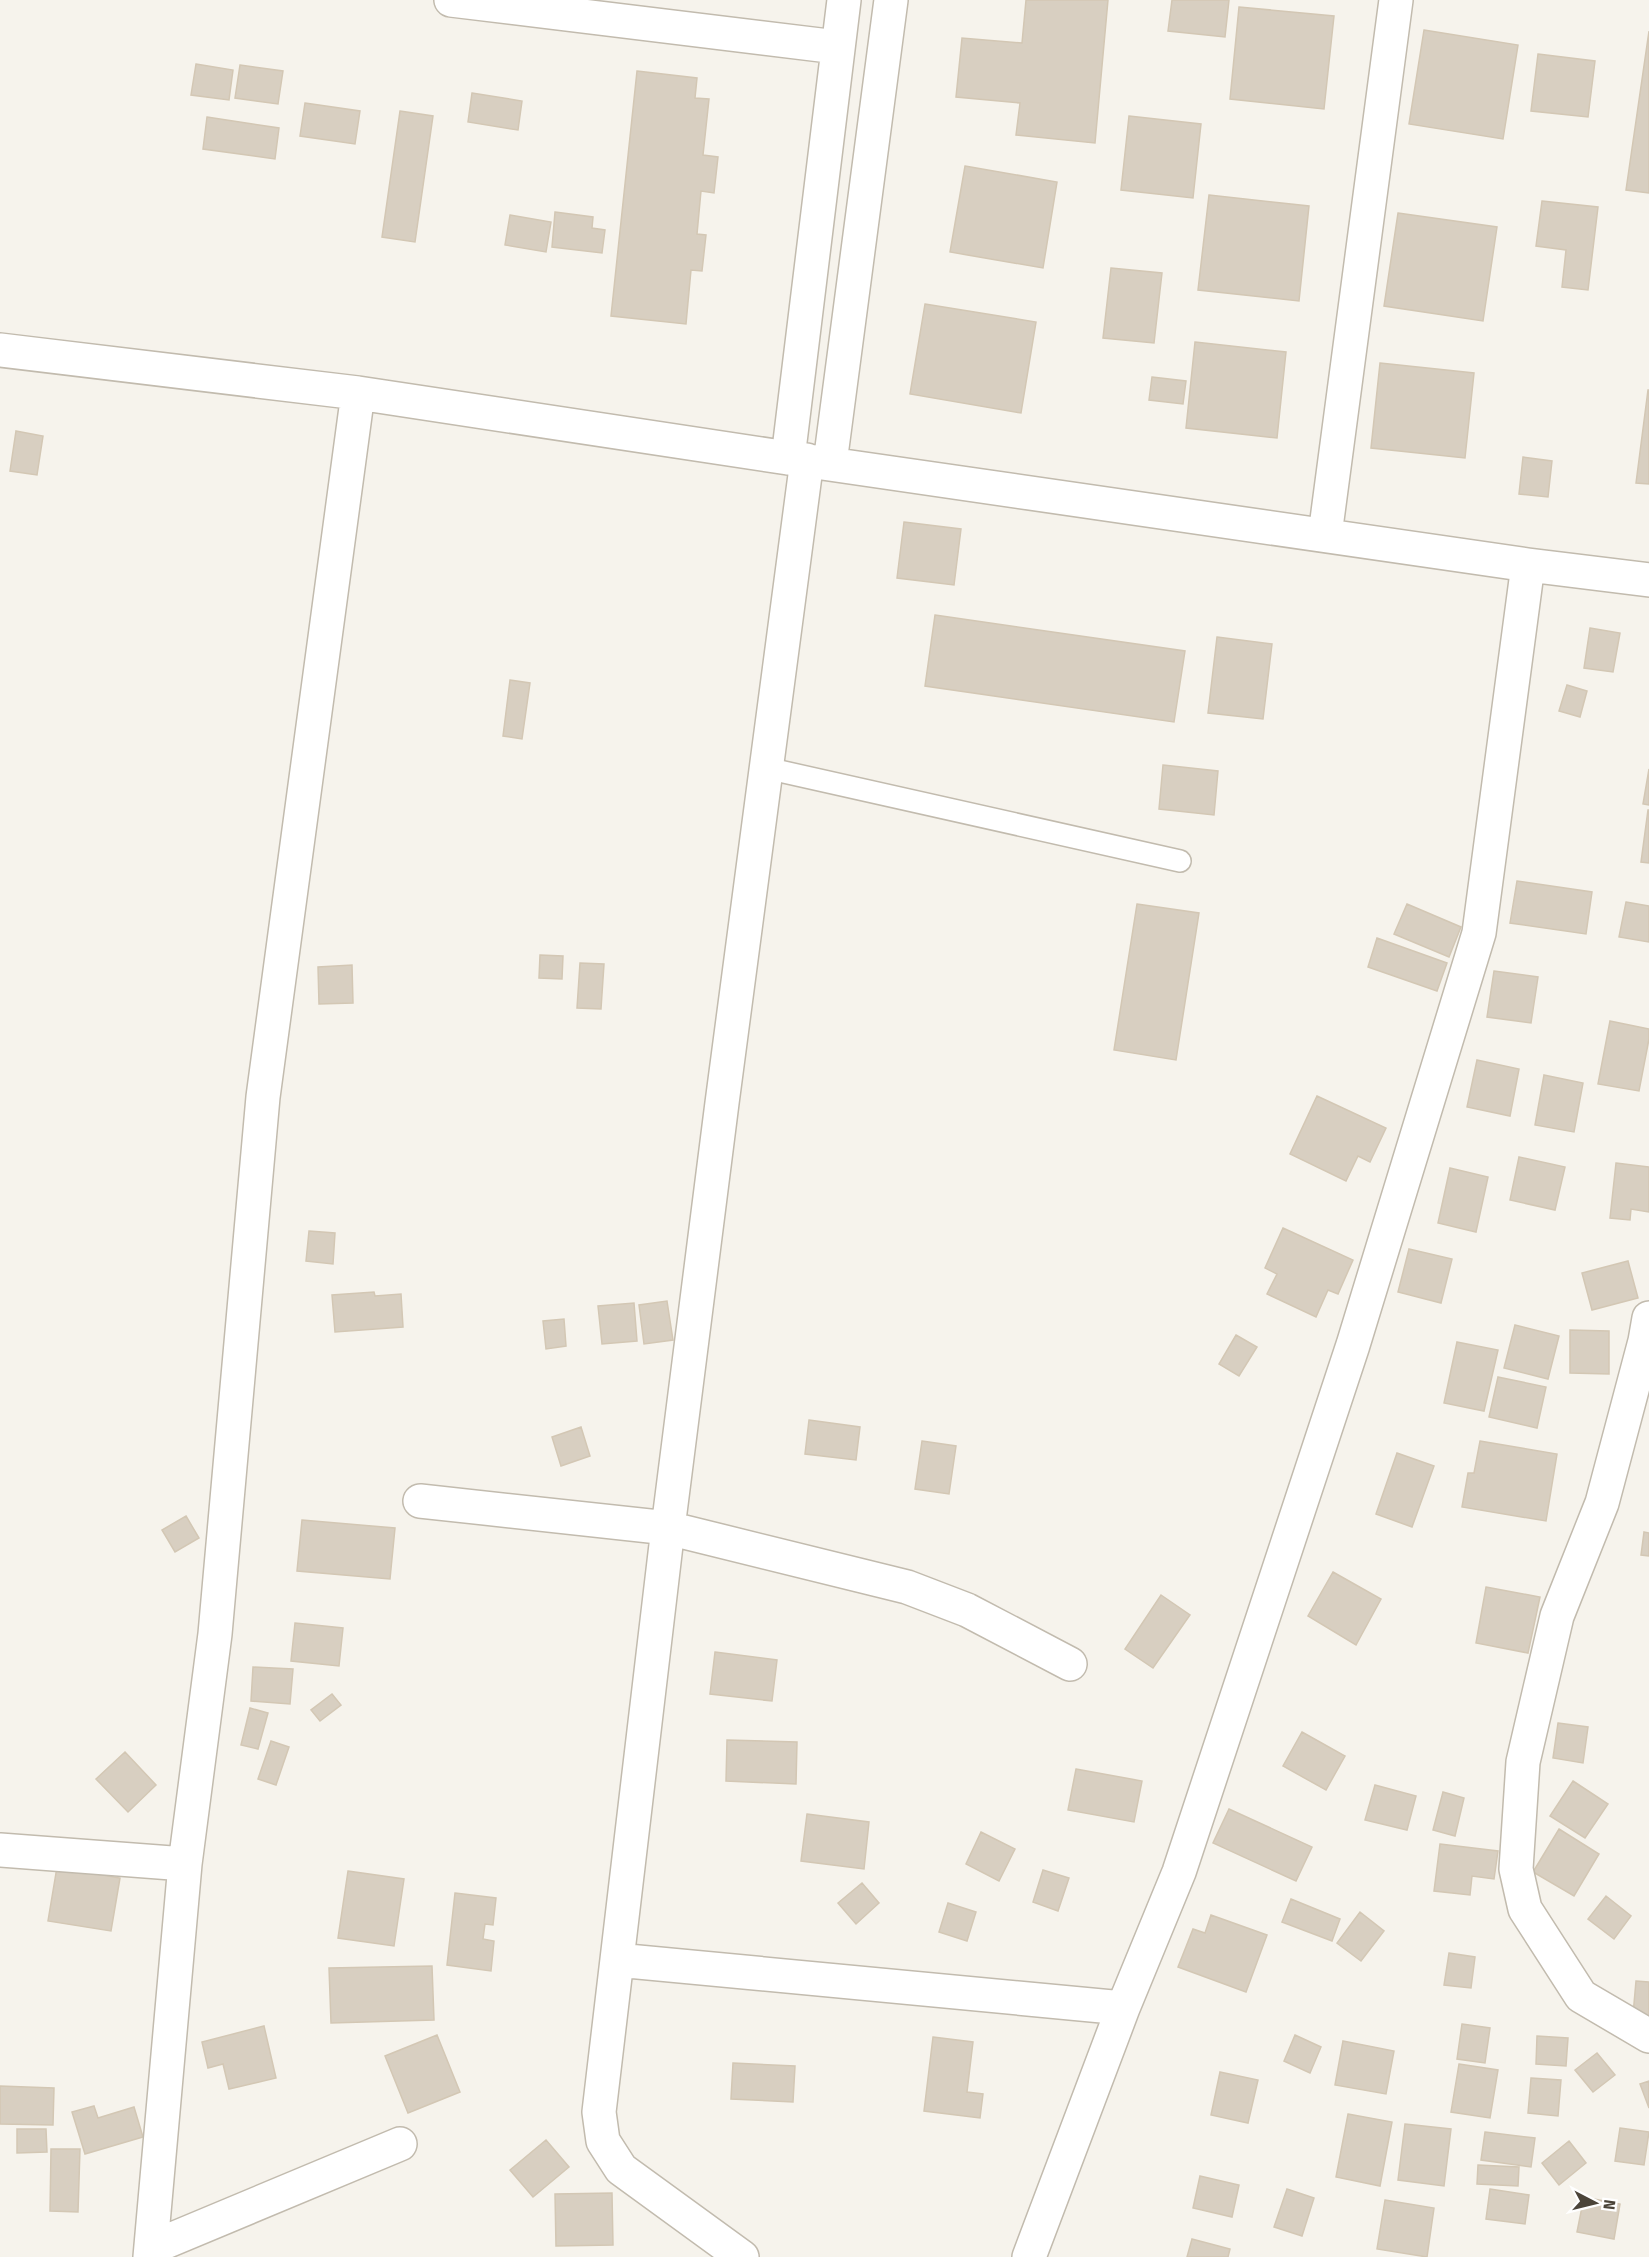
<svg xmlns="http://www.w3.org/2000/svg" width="1649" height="2257" font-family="'Fira Sans Condensed',sans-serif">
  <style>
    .building { fill: #d8cfc1; stroke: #d3c7b4; stroke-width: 1.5 }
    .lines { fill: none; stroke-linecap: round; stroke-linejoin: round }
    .lane-casing { stroke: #c2bbae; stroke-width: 24 }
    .street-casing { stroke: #c2bbae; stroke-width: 36 }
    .lane { stroke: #fff; stroke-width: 21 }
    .street { stroke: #fff; stroke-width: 33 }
  </style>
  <rect width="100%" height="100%" fill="#f6f3ec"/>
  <path class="building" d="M 1026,0 L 1108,0 L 1095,143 L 1016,135 L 1020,103 L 956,97 L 962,38 L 1022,43 Z
    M 1172,0 L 1229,0 L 1225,37 L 1168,31 Z
    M 1239,7 L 1334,16 L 1324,109 L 1230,99 Z
    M 1424,30 L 1518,45 L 1503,139 L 1409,124 Z
    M 1649,31 L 1649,193 L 1626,190 Z
    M 1538,54 L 1595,61 L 1588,117 L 1531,111 Z
    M 196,64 L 233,70 L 229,100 L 191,95 Z
    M 240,65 L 283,71 L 278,104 L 235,98 Z
    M 637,71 L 697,78 L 695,98 L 709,99 L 703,155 L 718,157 L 714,193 L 701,191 L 697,234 L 706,235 L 702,271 L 691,270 L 686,324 L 611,316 Z
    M 472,93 L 522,101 L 518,130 L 468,122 Z
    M 305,103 L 360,111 L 355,144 L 300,136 Z
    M 400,111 L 433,116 L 415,242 L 382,237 Z
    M 1129,116 L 1201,124 L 1193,198 L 1121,190 Z
    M 207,117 L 279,128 L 275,159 L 203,149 Z
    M 965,166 L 1057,182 L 1043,268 L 950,252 Z
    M 1209,195 L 1309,206 L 1299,301 L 1198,290 Z
    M 1542,201 L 1598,207 L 1588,290 L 1562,287 L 1566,250 L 1536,246 Z
    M 555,212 L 593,217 L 592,228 L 605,230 L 602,253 L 552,247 Z
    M 1398,213 L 1497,227 L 1483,321 L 1384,306 Z
    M 510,215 L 551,222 L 546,252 L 505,245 Z
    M 1111,268 L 1162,273 L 1154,343 L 1103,338 Z
    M 925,304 L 1036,322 L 1021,413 L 910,394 Z
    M 1195,342 L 1286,352 L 1277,438 L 1186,428 Z
    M 1380,363 L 1474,373 L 1465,458 L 1371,448 Z
    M 1152,377 L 1186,381 L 1183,404 L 1149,400 Z
    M 1648,390 L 1649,390 L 1649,484 L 1636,483 Z
    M 16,431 L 43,436 L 37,475 L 10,471 Z
    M 1523,457 L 1552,461 L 1548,497 L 1519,494 Z
    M 904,522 L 961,529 L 954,585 L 897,578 Z
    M 935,615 L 1185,651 L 1174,722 L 925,686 Z
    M 1590,628 L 1620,633 L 1613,672 L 1584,668 Z
    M 1217,637 L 1272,644 L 1263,719 L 1208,713 Z
    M 510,680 L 530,683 L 522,739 L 503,736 Z
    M 1567,685 L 1587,691 L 1580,717 L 1559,711 Z
    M 1163,765 L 1218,771 L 1214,815 L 1159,809 Z
    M 1649,769 L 1649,805 L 1643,804 Z
    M 1648,810 L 1649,810 L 1649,863 L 1641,862 Z
    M 1517,881 L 1592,892 L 1586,934 L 1510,923 Z
    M 1626,902 L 1649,906 L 1649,942 L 1619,937 Z
    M 1137,904 L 1199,913 L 1176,1060 L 1114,1050 Z
    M 1407,904 L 1461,927 L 1449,957 L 1394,934 Z
    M 1377,938 L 1447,963 L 1437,991 L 1368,967 Z
    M 540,955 L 563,956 L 562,979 L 539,978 Z
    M 580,963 L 604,964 L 601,1009 L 577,1008 Z
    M 352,965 L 353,1003 L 319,1004 L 318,967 Z
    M 1494,971 L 1538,977 L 1531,1023 L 1487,1017 Z
    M 1610,1021 L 1649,1029 L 1649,1039 L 1639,1091 L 1598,1084 Z
    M 1477,1060 L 1519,1069 L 1510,1116 L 1467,1107 Z
    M 1544,1075 L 1583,1083 L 1574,1132 L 1535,1125 Z
    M 1317,1096 L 1386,1128 L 1370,1162 L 1358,1156 L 1346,1181 L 1290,1154 Z
    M 1519,1157 L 1565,1167 L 1555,1210 L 1510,1200 Z
    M 1616,1163 L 1649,1167 L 1649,1212 L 1631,1209 L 1630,1220 L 1610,1218 Z
    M 1450,1168 L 1488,1177 L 1476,1232 L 1438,1223 Z
    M 1283,1228 L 1353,1260 L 1338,1294 L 1328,1290 L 1316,1317 L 1267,1294 L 1277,1274 L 1265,1268 Z
    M 309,1231 L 335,1233 L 333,1264 L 306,1261 Z
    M 1409,1249 L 1452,1259 L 1441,1303 L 1398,1292 Z
    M 1628,1261 L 1638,1298 L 1592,1310 L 1582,1273 Z
    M 374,1292 L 375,1296 L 401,1294 L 403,1327 L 335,1332 L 332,1295 Z
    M 667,1301 L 673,1340 L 644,1344 L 639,1305 Z
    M 634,1303 L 637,1341 L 602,1344 L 598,1306 Z
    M 564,1319 L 566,1346 L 546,1349 L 543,1321 Z
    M 1515,1325 L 1559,1336 L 1548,1379 L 1504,1368 Z
    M 1570,1330 L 1609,1331 L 1609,1374 L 1570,1373 Z
    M 1236,1335 L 1257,1347 L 1239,1376 L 1219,1364 Z
    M 1457,1342 L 1498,1350 L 1484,1411 L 1444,1403 Z
    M 1498,1377 L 1546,1387 L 1537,1428 L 1489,1417 Z
    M 809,1420 L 860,1427 L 856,1460 L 805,1454 Z
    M 581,1427 L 590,1456 L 561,1466 L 552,1437 Z
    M 922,1441 L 956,1446 L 949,1494 L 915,1489 Z
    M 1480,1441 L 1557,1454 L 1546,1521 L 1462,1507 L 1468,1473 L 1474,1473 Z
    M 1397,1453 L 1434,1466 L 1412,1527 L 1376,1514 Z
    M 186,1516 L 199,1538 L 175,1552 L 162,1530 Z
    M 302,1520 L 395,1528 L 390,1579 L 297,1571 Z
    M 1644,1532 L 1649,1533 L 1649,1556 L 1641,1555 Z
    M 1333,1572 L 1381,1599 L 1356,1645 L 1308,1616 Z
    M 1486,1587 L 1540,1597 L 1528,1653 L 1476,1643 Z
    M 1161,1595 L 1190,1615 L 1153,1668 L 1125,1649 Z
    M 295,1623 L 343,1628 L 339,1666 L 291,1661 Z
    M 715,1652 L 777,1660 L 772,1701 L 710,1694 Z
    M 253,1667 L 293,1669 L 290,1704 L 251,1701 Z
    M 332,1694 L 341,1705 L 320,1721 L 311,1710 Z
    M 250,1708 L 268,1713 L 258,1749 L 241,1745 Z
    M 1558,1723 L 1588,1727 L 1583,1763 L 1553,1758 Z
    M 1302,1732 L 1345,1756 L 1326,1790 L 1283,1766 Z
    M 727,1740 L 797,1742 L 796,1784 L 726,1781 Z
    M 271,1741 L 289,1747 L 276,1785 L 258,1779 Z
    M 125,1752 L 156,1785 L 128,1812 L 96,1779 Z
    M 1076,1769 L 1142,1781 L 1134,1822 L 1068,1810 Z
    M 1573,1781 L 1608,1804 L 1585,1838 L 1550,1816 Z
    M 1375,1785 L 1416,1796 L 1407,1830 L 1365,1820 Z
    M 1443,1792 L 1464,1798 L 1455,1836 L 1433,1830 Z
    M 1229,1809 L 1312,1847 L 1296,1881 L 1213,1843 Z
    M 807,1814 L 869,1822 L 864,1869 L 801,1861 Z
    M 1559,1829 L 1599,1854 L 1574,1896 L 1533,1872 Z
    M 981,1832 L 1015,1849 L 999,1881 L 966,1864 Z
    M 1440,1844 L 1498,1851 L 1494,1879 L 1472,1876 L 1470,1895 L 1434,1891 Z
    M 57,1867 L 120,1878 L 111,1931 L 48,1921 Z
    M 1043,1870 L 1069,1878 L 1058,1911 L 1033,1902 Z
    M 348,1871 L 404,1879 L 394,1946 L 338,1938 Z
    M 862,1883 L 879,1903 L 856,1924 L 838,1903 Z
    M 455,1893 L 496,1898 L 493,1925 L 485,1924 L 483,1939 L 494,1941 L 491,1971 L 447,1965 Z
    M 1606,1896 L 1631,1916 L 1614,1939 L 1588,1919 Z
    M 1291,1899 L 1340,1919 L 1332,1941 L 1282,1922 Z
    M 948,1903 L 976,1912 L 967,1941 L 939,1932 Z
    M 1360,1912 L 1384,1931 L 1361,1961 L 1337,1943 Z
    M 1211,1915 L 1267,1935 L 1246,1992 L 1178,1967 L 1193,1929 L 1205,1933 Z
    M 1449,1953 L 1475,1957 L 1471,1988 L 1444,1985 Z
    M 432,1966 L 434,2020 L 331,2023 L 329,1968 Z
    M 1636,1981 L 1649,1982 L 1649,2016 L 1633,2015 Z
    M 1462,2024 L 1490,2028 L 1485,2063 L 1457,2059 Z
    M 264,2026 L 276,2078 L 229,2089 L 223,2064 L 208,2068 L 202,2042 Z
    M 437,2035 L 460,2092 L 408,2113 L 385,2056 Z
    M 1295,2035 L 1321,2047 L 1310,2073 L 1284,2061 Z
    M 1537,2036 L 1568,2038 L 1566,2066 L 1536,2064 Z
    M 933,2037 L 973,2042 L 967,2092 L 983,2094 L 980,2118 L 924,2111 Z
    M 1343,2041 L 1394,2051 L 1386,2094 L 1335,2085 Z
    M 1597,2053 L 1615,2075 L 1593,2092 L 1575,2070 Z
    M 733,2063 L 795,2066 L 793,2102 L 731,2099 Z
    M 1459,2064 L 1498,2070 L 1490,2118 L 1451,2112 Z
    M 1220,2072 L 1258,2080 L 1248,2123 L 1211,2115 Z
    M 1531,2078 L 1561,2080 L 1558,2116 L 1528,2113 Z
    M 1649,2081 L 1649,2108 L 1640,2084 Z
    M 0,2086 L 54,2088 L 53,2125 L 0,2124 Z
    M 94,2106 L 98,2118 L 134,2107 L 143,2137 L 85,2154 L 72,2112 Z
    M 1348,2114 L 1392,2122 L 1380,2186 L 1336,2177 Z
    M 1405,2124 L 1451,2129 L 1444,2186 L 1398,2180 Z
    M 1620,2128 L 1649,2132 L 1644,2165 L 1615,2161 Z
    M 17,2129 L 46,2129 L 47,2152 L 17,2153 Z
    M 1485,2132 L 1535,2138 L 1531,2167 L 1481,2160 Z
    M 546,2140 L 569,2167 L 533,2197 L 510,2170 Z
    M 1569,2141 L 1586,2163 L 1559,2185 L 1542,2163 Z
    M 51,2149 L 80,2149 L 78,2212 L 50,2211 Z
    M 1478,2165 L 1519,2167 L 1518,2186 L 1477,2184 Z
    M 1200,2176 L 1239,2185 L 1232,2217 L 1193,2208 Z
    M 1287,2189 L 1314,2198 L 1302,2236 L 1274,2227 Z
    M 1490,2189 L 1529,2195 L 1525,2224 L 1486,2219 Z
    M 612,2193 L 613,2245 L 556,2246 L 555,2194 Z
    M 1584,2197 L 1620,2204 L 1614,2239 L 1577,2232 Z
    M 1385,2200 L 1434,2208 L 1427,2257 L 1377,2249 Z
    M 1192,2239 L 1230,2249 L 1228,2257 L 1187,2257 Z"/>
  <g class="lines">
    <defs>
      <path id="lane" d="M 766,768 L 1180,861"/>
      <path id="street" d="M 451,0 L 837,47
        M 0,350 L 358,393 L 788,458 L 1528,565 L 1649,580
        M 788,458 L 844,0
        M 830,463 L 891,0
        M 1325,535 L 1396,0
        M 1649,1318 L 1645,1341 L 1602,1503 L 1557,1616 L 1523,1762 L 1516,1869 L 1525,1909 L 1581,1996 L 1649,2036
        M 420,1501 L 668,1528 L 907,1587 L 967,1610 L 1070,1664
        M 0,1850 L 185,1864
        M 617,1960 L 1123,2008
        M 151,2248 L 400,2144
        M 150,2257 L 185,1864 L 215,1634 L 263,1097 L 358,393
        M 742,2257 L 621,2169 L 603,2141 L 599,2112 L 668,1528 L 722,1103 L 807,460
        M 1029,2257 L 1123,2008 L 1179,1872 L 1353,1345 L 1479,933 L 1528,565"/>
    </defs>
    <use href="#lane" class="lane-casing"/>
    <use href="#street" class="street-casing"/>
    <use href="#lane" class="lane"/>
    <use href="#street" class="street"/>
  </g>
  <g transform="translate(1595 2203) rotate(97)" stroke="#ffffff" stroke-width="4.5" paint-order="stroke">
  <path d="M0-4.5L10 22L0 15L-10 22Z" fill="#4b4439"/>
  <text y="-9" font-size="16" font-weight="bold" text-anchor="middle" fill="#4b4439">N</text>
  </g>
</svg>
